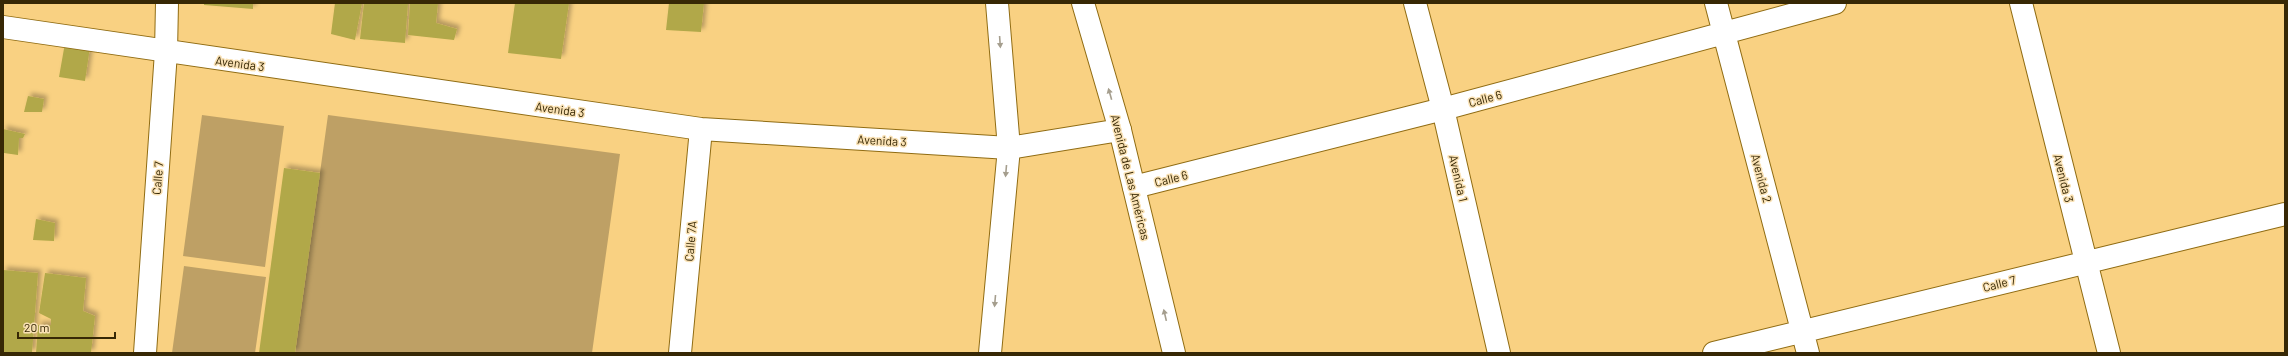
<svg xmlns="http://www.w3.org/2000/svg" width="2288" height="356" font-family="Barlow,sans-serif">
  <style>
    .green { fill: #bea065 }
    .building { fill: #b1a848; filter: url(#shadow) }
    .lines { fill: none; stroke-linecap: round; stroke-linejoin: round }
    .minor-casing { stroke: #906c13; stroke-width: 24 }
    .secondary-casing { stroke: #906c13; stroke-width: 24 }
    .minor { stroke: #fff; stroke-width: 22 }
    .secondary { stroke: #fff; stroke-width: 22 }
    .oneway { fill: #a59e8e }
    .labels { text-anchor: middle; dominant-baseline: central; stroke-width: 3; stroke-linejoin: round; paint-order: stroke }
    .street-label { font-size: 12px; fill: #372805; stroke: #f9e1b4 }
  </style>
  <defs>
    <filter id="shadow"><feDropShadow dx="3.5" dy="-3.5" stdDeviation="2" flood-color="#0004"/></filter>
  </defs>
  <rect width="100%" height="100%" fill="#f9d182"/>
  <path class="green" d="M 202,115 L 284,126 L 265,267 L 183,256 Z
    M 328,115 L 620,154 L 592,353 L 295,353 Z
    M 184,266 L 266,277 L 255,353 L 172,353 Z"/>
  <path class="building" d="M 204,3 L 253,3 L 253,9 L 204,5 Z
    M 335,3 L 362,3 L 355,40 L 331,34 Z
    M 364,3 L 408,3 L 405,43 L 360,39 Z
    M 410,3 L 438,3 L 436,23 L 457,29 L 454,40 L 408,35 Z
    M 515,3 L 569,3 L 561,59 L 508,53 Z
    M 669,3 L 704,3 L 701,32 L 666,30 Z
    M 65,43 L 90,47 L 85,81 L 59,77 Z
    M 28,96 L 44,99 L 42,112 L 24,112 Z
    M 3,129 L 25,134 L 23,138 L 19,138 L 18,155 L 4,153 Z
    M 284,168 L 320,173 L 295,353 L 259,353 Z
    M 36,219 L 55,223 L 54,241 L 33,240 Z
    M 3,270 L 38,273 L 32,353 L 3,353 Z
    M 45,273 L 86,278 L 83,311 L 95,316 L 91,353 L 36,353 L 38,325 L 51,325 L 51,319 L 39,313 Z"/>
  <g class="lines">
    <defs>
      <path id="minor" d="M 1415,3 L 1443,109 L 1499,353
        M 1716,3 L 1808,353
        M 2021,3 L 2109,353
        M 3,27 L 701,129 L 1009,148 L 1120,130
        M 1134,187 L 1443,109 L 1835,3
        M 145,353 L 166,52 L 167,3
        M 680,353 L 701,129
        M 1714,353 L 2285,214"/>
      <path id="secondary" d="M 1083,3 L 1120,130 L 1174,353
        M 990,353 L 1009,148 L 997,3"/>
    </defs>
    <use href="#minor" class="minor-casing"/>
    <use href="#secondary" class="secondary-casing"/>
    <use href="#minor" class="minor"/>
    <use href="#secondary" class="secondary"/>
  </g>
  <defs><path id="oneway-solid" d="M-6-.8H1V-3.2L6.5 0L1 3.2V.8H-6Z"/></defs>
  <g class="oneway">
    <use href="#oneway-solid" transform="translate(1000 42) rotate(86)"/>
    <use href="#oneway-solid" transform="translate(1110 94) rotate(-106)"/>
    <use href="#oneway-solid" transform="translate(1006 171) rotate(95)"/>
    <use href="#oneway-solid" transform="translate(995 301) rotate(95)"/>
    <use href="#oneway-solid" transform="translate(1165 315) rotate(-103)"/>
  </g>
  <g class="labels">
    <g class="street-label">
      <text transform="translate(240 63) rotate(8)">Avenida 3</text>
      <text transform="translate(1485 98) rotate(-15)">Calle 6</text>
      <text transform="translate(560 109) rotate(8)">Avenida 3</text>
      <text transform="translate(882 140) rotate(3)">Avenida 3</text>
      <text transform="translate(1131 177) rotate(76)">Avenida de Las Américas</text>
      <text transform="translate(157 178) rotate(-86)">Calle 7</text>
      <text transform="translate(1171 178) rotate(-14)">Calle 6</text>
      <text transform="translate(1459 178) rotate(77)">Avenida 1</text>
      <text transform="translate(1762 178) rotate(75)">Avenida 2</text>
      <text transform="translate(2064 178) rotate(76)">Avenida 3</text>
      <text transform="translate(690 241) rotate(-85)">Calle 7A</text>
      <text transform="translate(1999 283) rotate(-14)">Calle 7</text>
    </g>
  </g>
  <rect width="2288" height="356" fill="none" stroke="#372805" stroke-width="8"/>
  <path d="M18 332v6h97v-6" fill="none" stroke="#372805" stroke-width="2"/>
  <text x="24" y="332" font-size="12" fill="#372805" stroke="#f9e1b4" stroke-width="3" paint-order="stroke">20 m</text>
</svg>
